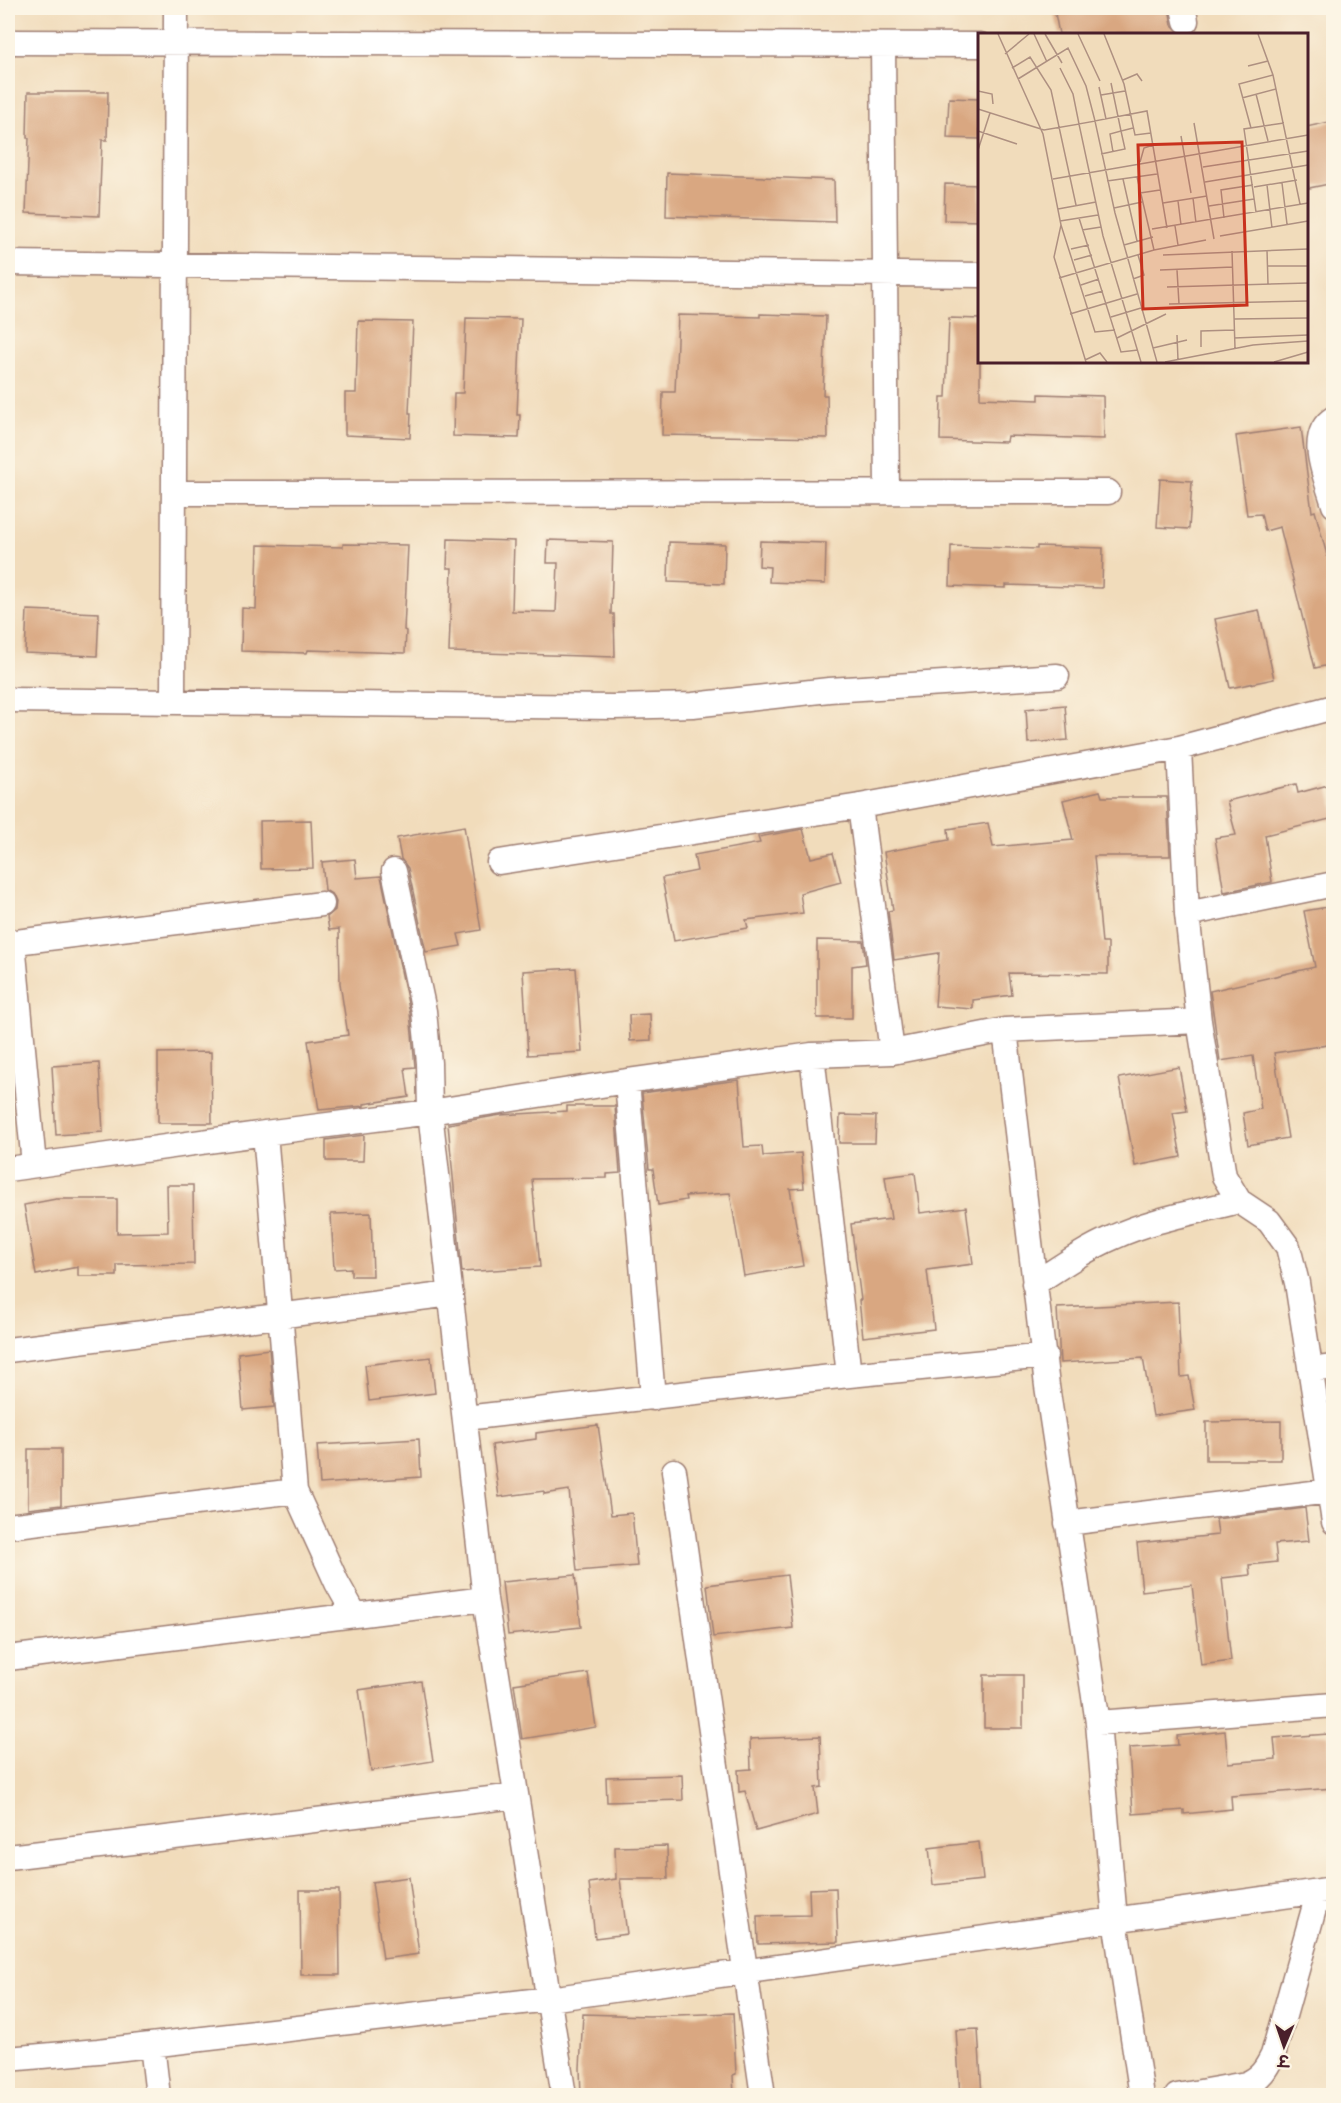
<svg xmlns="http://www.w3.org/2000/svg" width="1341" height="2103" font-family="Delius,'Playpen Sans Deva',sans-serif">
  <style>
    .building { fill: #d9a781 }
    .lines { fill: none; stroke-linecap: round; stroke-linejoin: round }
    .street-casing { stroke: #9e7e73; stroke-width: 27 }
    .street { stroke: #fff; stroke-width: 24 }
    .inset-road { fill: none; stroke: #ae9081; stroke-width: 1.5 }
    .view { fill: #c8321e; fill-opacity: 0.15; stroke: #c8321e; stroke-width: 3 }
    .inset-edge { fill: none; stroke: #4a1f2b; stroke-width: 3 }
  </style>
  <rect width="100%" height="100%" fill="#fcf5e5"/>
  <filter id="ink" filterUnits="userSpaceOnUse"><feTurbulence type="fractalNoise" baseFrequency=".0167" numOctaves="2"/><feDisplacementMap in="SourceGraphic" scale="12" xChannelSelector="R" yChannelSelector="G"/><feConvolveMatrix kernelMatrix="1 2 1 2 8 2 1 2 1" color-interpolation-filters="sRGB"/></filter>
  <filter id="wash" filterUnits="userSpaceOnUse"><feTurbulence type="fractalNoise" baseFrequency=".008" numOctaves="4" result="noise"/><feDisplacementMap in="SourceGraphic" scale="24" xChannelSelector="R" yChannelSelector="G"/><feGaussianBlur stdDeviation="1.35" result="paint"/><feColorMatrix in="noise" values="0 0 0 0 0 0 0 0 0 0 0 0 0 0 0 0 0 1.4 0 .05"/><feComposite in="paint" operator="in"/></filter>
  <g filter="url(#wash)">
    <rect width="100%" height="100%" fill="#f1dcbb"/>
    <g id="blocks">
      <path class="building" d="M 1054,8 L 1169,8 L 1172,25 L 1181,34 L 1059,34 Z
        M 28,92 L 108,92 L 107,140 L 102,140 L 99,216 L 26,213 L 29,138 L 27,138 Z
        M 949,98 L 980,99 L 980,139 L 947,138 Z
        M 1334,121 L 1334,183 L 1309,188 L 1306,174 L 1306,127 Z
        M 667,173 L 834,180 L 835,222 L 666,216 Z
        M 945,184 L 980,185 L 980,221 L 944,220 Z
        M 760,314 L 826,316 L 823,395 L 827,395 L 828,438 L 662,435 L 663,392 L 675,392 L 678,315 L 760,317 Z
        M 466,318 L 521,319 L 517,415 L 520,415 L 519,438 L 453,436 L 454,393 L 463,393 Z
        M 949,318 L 980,319 L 980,398 L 1039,400 L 1039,394 L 1103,396 L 1104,439 L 1007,436 L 1006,442 L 940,440 L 941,397 L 946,397 Z
        M 358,321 L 413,322 L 409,413 L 411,413 L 410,438 L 345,435 L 345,393 L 356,393 Z
        M 1301,427 L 1312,512 L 1315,511 L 1334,581 L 1334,664 L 1315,668 L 1280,527 L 1265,531 L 1261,514 L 1247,515 L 1236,436 Z
        M 1160,479 L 1192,481 L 1189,529 L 1157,527 Z
        M 448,539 L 514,541 L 512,611 L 556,612 L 558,563 L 547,563 L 548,540 L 613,542 L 611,614 L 614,614 L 615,657 L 449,652 L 452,568 L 447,568 Z
        M 760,541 L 826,543 L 825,584 L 769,582 L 770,567 L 759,566 Z
        M 669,542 L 725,544 L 724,584 L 668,582 Z
        M 343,544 L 408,545 L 404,630 L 406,631 L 405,653 L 308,650 L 307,653 L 241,651 L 242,608 L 256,609 L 258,545 L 343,547 Z
        M 951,546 L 1037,549 L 1037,546 L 1103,548 L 1102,588 L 1006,585 L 1006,588 L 950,586 Z
        M 27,610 L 99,613 L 97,656 L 25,653 Z
        M 1259,610 L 1274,679 L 1230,688 L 1215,619 Z
        M 1065,705 L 1068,740 L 1028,743 L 1026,709 Z
        M 1296,784 L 1298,793 L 1328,785 L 1334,809 L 1334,818 L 1265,835 L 1272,882 L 1224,892 L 1215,838 L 1236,835 L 1227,801 Z
        M 1100,791 L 1102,797 L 1167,797 L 1170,856 L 1094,856 L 1102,943 L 1108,943 L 1108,974 L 1009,973 L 1012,995 L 973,1000 L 973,1009 L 935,1006 L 939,953 L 894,960 L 888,911 L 893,910 L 884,852 L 949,840 L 948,829 L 988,823 L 993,847 L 1073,840 L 1063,800 Z
        M 311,820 L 313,868 L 261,869 L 260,821 Z
        M 464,826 L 481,930 L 458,934 L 461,946 L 426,952 L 408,868 L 401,859 L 397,838 Z
        M 803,829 L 811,858 L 833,853 L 841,882 L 800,893 L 803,913 L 746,920 L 748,928 L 674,941 L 662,878 L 697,871 L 694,855 L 760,843 L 758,837 Z
        M 355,859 L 357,878 L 381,876 L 410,1013 L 415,1067 L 405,1068 L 409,1097 L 364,1104 L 364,1106 L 319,1110 L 308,1041 L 348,1035 L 340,983 L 339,929 L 329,930 L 327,917 L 335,910 L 336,902 L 333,895 L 325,890 L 322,862 Z
        M 1334,906 L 1334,1044 L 1274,1053 L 1288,1138 L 1248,1145 L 1243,1113 L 1261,1109 L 1253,1056 L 1220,1061 L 1210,991 L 1315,967 L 1304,911 Z
        M 817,940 L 863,941 L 866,964 L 852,966 L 852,1018 L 817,1018 Z
        M 576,968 L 582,1052 L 528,1055 L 523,971 Z
        M 650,1014 L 651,1040 L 630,1041 L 629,1015 Z
        M 211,1052 L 212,1123 L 158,1123 L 158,1053 Z
        M 99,1063 L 103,1132 L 56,1135 L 52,1066 Z
        M 1179,1067 L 1187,1111 L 1173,1113 L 1181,1157 L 1135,1166 L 1119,1078 Z
        M 739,1080 L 744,1147 L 762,1146 L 763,1156 L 801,1153 L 804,1188 L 790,1189 L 803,1266 L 744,1276 L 730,1193 L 685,1196 L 686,1200 L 658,1205 L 653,1169 L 649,1169 L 642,1093 Z
        M 567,1106 L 615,1106 L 620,1173 L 607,1174 L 607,1178 L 532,1179 L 540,1267 L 462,1272 L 448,1124 L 501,1115 L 567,1111 Z
        M 840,1115 L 876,1116 L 875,1143 L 839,1143 Z
        M 364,1135 L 363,1161 L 326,1161 L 326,1140 Z
        M 915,1173 L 920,1213 L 966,1207 L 973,1264 L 927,1270 L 934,1329 L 863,1337 L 859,1300 L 861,1300 L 851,1224 L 891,1219 L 885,1177 Z
        M 167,1185 L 193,1185 L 194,1264 L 117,1265 L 117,1276 L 78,1276 L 78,1267 L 36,1275 L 24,1205 L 56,1199 L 117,1199 L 117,1233 L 168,1232 Z
        M 371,1213 L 373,1276 L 351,1276 L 351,1268 L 334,1269 L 331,1214 Z
        M 1178,1302 L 1181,1377 L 1189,1376 L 1195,1410 L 1153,1416 L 1143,1358 L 1060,1363 L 1057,1308 Z
        M 269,1349 L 274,1407 L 243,1410 L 238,1353 Z
        M 431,1357 L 435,1393 L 369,1401 L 365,1365 Z
        M 1281,1421 L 1281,1460 L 1206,1460 L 1206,1422 Z
        M 598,1425 L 611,1515 L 632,1513 L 637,1566 L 577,1571 L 569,1490 L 544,1494 L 544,1491 L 499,1497 L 492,1445 L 536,1439 L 536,1433 Z
        M 419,1439 L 421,1477 L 320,1484 L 317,1445 Z
        M 28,1449 L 61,1449 L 61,1505 L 28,1509 Z
        M 1305,1508 L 1309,1541 L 1275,1544 L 1277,1562 L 1249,1565 L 1250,1575 L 1222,1578 L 1231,1661 L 1201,1665 L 1192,1585 L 1142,1591 L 1137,1543 L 1218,1535 L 1216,1519 Z
        M 575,1575 L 581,1627 L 508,1635 L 502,1582 Z
        M 787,1575 L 793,1628 L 713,1637 L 707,1585 Z
        M 588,1673 L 596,1727 L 522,1739 L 514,1684 Z
        M 984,1675 L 1023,1675 L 1023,1728 L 984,1728 Z
        M 421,1681 L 433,1761 L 371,1771 L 359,1690 Z
        M 1225,1731 L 1228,1763 L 1276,1759 L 1274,1738 L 1328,1734 L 1333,1788 L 1231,1796 L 1232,1809 L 1184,1814 L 1184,1810 L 1133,1814 L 1129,1748 L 1178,1745 L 1177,1736 Z
        M 820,1736 L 822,1787 L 815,1788 L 818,1814 L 756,1831 L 745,1791 L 739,1792 L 738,1770 L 751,1769 L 750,1739 Z
        M 682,1775 L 683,1800 L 607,1802 L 606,1777 Z
        M 979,1842 L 983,1880 L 933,1885 L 929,1848 Z
        M 667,1846 L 668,1879 L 620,1879 L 627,1934 L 595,1938 L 589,1883 L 616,1879 L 615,1847 Z
        M 409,1877 L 419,1954 L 383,1959 L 372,1882 Z
        M 836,1888 L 838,1942 L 758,1944 L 757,1916 L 810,1915 L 809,1889 Z
        M 300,1890 L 339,1890 L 340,1975 L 301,1975 Z
        M 733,2013 L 736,2074 L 733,2075 L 734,2096 L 581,2096 L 580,2068 L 583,2014 L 649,2016 Z
        M 978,2029 L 982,2096 L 960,2096 L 956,2030 Z"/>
    </g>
  </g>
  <g filter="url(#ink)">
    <use href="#blocks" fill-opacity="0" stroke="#9e7e73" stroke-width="1.5"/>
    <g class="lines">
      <defs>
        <path id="street" d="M 1183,8 L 1186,21
          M 8,42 L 980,45
          M 883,46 L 887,492
          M 8,263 L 980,275
          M 1334,418 C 1305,436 1327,479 1334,505
          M 174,493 L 1108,492
          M 8,700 L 614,707 L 693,705 L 829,690 L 1057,676
          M 173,701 L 176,8
          M 1179,748 L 1187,914 L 1199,1021 L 1224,1176 L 1239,1201 L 1269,1221 L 1288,1247 L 1297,1283 L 1334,1522
          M 860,806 L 892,1052
          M 499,862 L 860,806 L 1179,748 L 1334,707
          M 394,871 L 424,1011 L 429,1063 L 430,1112 L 485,1599 L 564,2096
          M 1187,914 L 1334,884
          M 8,943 L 322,904
          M 13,943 L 34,1165
          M 1005,1030 L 1047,1386 L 1098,1723 L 1115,1920 L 1142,2096
          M 812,1055 L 849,1375
          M 627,1081 L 653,1398
          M 8,1169 L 265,1133 L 430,1112 L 627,1081 L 812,1055 L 892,1052 L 1005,1030 L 1199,1021
          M 1034,1284 C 1060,1267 1086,1249 1114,1237 C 1153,1219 1198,1212 1239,1201
          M 8,1350 L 451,1294
          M 1310,1370 L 1334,1367
          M 465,1418 L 849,1375 L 1045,1356
          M 674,1471 L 763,2096
          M 295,1491 L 337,1583 L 355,1615
          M 1067,1523 L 1329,1491
          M 8,1526 L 295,1491 L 265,1133
          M 8,1658 L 485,1599
          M 1098,1723 L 1334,1705
          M 8,1857 L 515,1796
          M 152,2045 L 158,2096
          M 8,2059 L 98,2051 L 549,1999 L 1334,1889
          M 1177,2096 L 1246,2084 C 1261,2078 1266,2069 1273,2055 L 1319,1891"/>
      </defs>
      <use href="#street" class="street-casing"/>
      <use href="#street" class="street"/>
    </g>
  </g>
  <g transform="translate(978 33)">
    <rect width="330" height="330" fill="#f1dcbb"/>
    <path class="inset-road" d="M 20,1 L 65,101 L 83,192 L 76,224 L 108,329M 56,1 L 69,29M 67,1 L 84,30M 100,1 L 122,48M 126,1 L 146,51 L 157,102 L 173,100M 280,1 L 295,42 L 322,171M 27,21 L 51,1M 270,33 L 290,28M 34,35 L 52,24 L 73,57 L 98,172M 82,35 L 95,61 L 101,91 L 117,88 L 137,180 L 179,329M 40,46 L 90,15 L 108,53 L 117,88 L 169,78 L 189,195M 145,47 L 159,41 L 164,48M 133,50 L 143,98 L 132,101 L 135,119M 121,54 L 128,86M 0,58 L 14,61 L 15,71M 278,61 L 290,108M 123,62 L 147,58M 264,65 L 298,56M 0,76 L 66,97 L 101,91 L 125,203 L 163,329M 216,90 L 236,206M 273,95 L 261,51 L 295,42M 0,98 L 39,111M 203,103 L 213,160M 0,117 L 12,80M 123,121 L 147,116 L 143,98 L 155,95M 162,129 L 166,115 L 175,112M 225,134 L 330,118M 159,144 L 176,217M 75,146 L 330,102M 145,146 L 159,208M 129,148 L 179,141M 227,149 L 330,132M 304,150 L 309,191M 289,152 L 294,195M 276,154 L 319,147M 162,160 L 182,157M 215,165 L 218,190M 200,168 L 203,192M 185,170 L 229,163M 231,173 L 276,166M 136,175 L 164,169M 80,176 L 118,169M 278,179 L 266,96 L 306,90M 101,185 L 143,319 L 160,317M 246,185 L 243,157 L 275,152M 82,188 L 120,182M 83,192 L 117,299 L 137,297M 197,193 L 200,212M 174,196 L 330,170M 104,197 L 123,194M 242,203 L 330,188M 146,212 L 175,204M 93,216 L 111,212M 289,217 L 290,251M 254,218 L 257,315M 185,222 L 330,216M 96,227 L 114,222M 290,233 L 330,233M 182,237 L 255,234M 199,237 L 201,271M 81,245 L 176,217 L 228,207M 155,246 L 166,242 L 160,222M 103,252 L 121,246M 189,254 L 330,250M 107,263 L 125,258M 191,271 L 330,268M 92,281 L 159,261M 133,284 L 163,275M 256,286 L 330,285M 199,302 L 200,327M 139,305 L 188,281M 256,305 L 330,302M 223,314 L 223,298 L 256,297M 175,315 L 209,307M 107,327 L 122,320 L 129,329M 187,329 L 275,312 L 330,308M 296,329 L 330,319"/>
    <path class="view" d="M 264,109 L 269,272 L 165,276 L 160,112 Z"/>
    <rect width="330" height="330" class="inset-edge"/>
  </g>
  <rect width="1341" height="2103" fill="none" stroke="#fcf5e5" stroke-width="30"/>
  <g transform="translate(1284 2046) rotate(182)" stroke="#fcf5e5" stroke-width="4.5" paint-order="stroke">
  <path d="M0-4.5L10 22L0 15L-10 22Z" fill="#4a1f2b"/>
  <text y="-9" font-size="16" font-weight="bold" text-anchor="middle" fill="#4a1f2b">उ</text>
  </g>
</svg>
